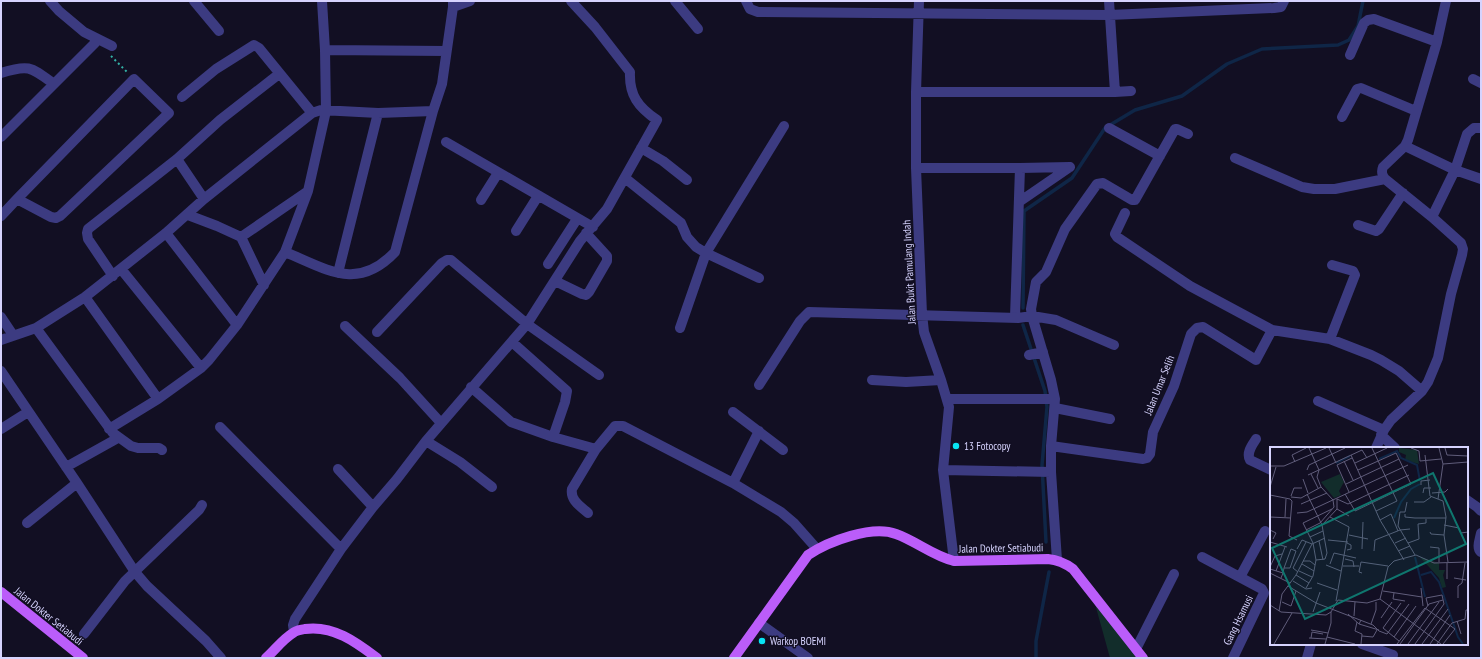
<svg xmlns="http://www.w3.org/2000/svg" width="1482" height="659" font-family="'PT Sans Narrow',sans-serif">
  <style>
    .green { fill: #122d2b }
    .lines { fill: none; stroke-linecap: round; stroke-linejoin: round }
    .stream { stroke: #0f2647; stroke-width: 3.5 }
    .path { stroke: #33b2a6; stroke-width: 2; stroke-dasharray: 2 3; stroke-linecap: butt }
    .minor { stroke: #3c3b81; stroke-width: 10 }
    .major { stroke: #bb5dfa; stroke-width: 10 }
    .poi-dot { fill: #08e4f4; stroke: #120f23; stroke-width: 1.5 }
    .labels { text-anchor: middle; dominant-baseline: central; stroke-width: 3; stroke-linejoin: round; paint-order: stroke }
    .street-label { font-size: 11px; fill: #d6d3fe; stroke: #120f23 }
    .poi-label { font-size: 11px; fill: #d6d3fe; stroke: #120f23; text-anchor: start }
    .inset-river { fill: none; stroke: #0f2647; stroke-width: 2 }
    .inset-road { fill: none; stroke: #605d7b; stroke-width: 1 }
    .view { fill: #0f766e; fill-opacity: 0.15; stroke: #0f766e; stroke-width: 2 }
    .inset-edge { fill: none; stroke: #d6d3fe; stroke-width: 2 }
  </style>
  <rect width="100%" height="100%" fill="#120f23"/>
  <path class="green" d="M 1092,593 L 1141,658 L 1110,658 Z"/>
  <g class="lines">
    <path class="stream" d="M 1023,308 L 1024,211 L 1072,178 L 1105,128 L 1135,110 L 1182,96 L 1227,64 L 1262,49 L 1338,45 L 1349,40 L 1358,26 L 1363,1
      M 1023,325 L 1045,391 L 1047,407 L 1042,465 L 1046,542
      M 1036,658 L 1036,641 L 1049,572"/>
    <path class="path" d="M 111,56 L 127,72"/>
    <path class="minor" d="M 50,1 L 59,11 L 84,32 L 112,46
      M 194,1 L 219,31
      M 675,1 L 698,29
      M 746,1 L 750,9 L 758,12 L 1109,15 L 1274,8 L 1281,7 L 1284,1
      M 919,1 L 916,92 L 916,168 L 922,314 L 924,332 L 941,380 L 949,407 L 943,470 L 954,561
      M 453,7 L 470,1
      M 325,50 L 446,51
      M 1350,55 L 1364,23 L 1368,20 L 1374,19 L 1437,42
      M 1,73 C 29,64 31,67 54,84
      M 1473,79 L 1481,83
      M 916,92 L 1115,92 L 1109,1
      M 1115,92 L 1131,91
      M 182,97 L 216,69 L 254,45 L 259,48 L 312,113
      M 1342,117 L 1357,89 L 1361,88 L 1416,111
      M 1109,128 L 1160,156
      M 1,137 L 95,43
      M 446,142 L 593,227
      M 1405,146 L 1455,170 L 1481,179
      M 641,148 L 663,161 L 687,180
      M 1235,158 L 1302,187 L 1314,189 L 1335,189 L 1385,179
      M 177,159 L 204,199
      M 916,168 L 1020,168 L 1015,317
      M 1020,168 L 1070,167
      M 625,178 L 681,223 L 687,237 L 696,247 L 706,253 L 759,278
      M 481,200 L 498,173
      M 1019,202 L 1070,167
      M 1125,213 L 1115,234 L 1117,237 L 1190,286 L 1272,330 L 1330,339 L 1371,355 L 1381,360 L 1399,371 L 1422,391
      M 188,215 L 217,226 L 241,237 L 264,285
      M 1,216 L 17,199 L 134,79 L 169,113 L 60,216 L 56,218 L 51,217 L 17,199
      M 1432,217 L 1455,170 L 1467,134 L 1474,128 L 1481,128
      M 1358,225 L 1376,231 L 1379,229 L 1403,193
      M 516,231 L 538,196
      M 166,233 L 237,325
      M 241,237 L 308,191
      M 285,252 C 327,269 357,292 395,252 L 433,111 L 442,84 L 453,7 L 453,1
      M 548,264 L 577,219
      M 121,269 L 201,368
      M 338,273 L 378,113
      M 113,276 L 88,239 L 87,233 L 88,229 L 177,159 L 220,120 L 279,74
      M 555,281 L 582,294 L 586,295 L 589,292 L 607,261 L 607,256 L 586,233
      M 85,297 L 158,399
      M 1,317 L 13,335
      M 345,326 L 400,378 L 441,423
      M 36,328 L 113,433 L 131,446 L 138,448 L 159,448 L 162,450
      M 680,328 L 706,253 L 784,126
      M 377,332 L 442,263 L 447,260 L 451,260 L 527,324 L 599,375
      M 1330,339 L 1355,275 L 1353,271 L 1332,265
      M 1,340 L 36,328 L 85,297 L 166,233 L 204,199 L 312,113 L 321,110 L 378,113 L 433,111
      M 512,342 L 567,391 L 565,402 L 553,437
      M 1029,355 L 1043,352
      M 1,371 L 77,483 L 135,572 L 147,586 L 206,641 L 221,658
      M 872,380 L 906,382 L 941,380
      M 759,385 L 800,321 L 809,312 L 1018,318 L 1032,316 L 1056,320 L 1114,345
      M 471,387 L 511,422 L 553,437 L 596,449
      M 947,399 L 1055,399
      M 1318,401 L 1384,430
      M 1055,408 L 1110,419
      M 733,412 L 783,450
      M 220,427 L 341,549
      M 1,429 L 28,412
      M 109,429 L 158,399 L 201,368 L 209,360 L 237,325 L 285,252 L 308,191 L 326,111 L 325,50 L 322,1
      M 1381,435 L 1395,448
      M 1256,439 C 1252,445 1246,453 1250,460 L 1271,470
      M 426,441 L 460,462 L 492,487
      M 1051,446 L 1143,459 L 1147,458 L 1150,454 L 1153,432 L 1174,386 L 1191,334 L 1197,328 L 1203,327 L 1256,360 L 1272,330
      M 1376,448 L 1384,430 L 1391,420 L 1422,391 L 1428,382 L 1438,358 L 1451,294 L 1462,255 L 1463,249 L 1461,243 L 1432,217 L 1385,179 C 1382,175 1381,172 1383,167 L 1405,146 L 1408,140 L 1437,42 L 1446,1
      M 66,467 L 118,438
      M 338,469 L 373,507
      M 943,470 L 1051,472
      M 733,483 L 759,431
      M 1467,500 L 1477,507 L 1481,511
      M 588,513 C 580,506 570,500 572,489 L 596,449 L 615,426 L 623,426 L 733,483 L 781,512 L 794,523 L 817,549
      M 27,523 L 77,483
      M 1481,533 C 1480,539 1476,548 1481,552
      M 1202,557 L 1262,589 L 1264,593 L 1233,658
      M 1057,560 L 1051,472 L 1051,446 L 1055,399 L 1051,380 L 1032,316 L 1031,309 L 1036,282 L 1046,272 L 1065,229 L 1097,184 L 1103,183 L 1132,200 L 1135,200 L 1175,129 L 1177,129 L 1188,134
      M 1240,577 L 1265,531
      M 759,623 L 808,658
      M 294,632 L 293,625 L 295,619 L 341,549 L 373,507 L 397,479 L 426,441 L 527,324 L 580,241 L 607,209 L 657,120 C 638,107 629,95 630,72 L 595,27 L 571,1
      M 84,634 L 125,581 L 199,510 L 202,505
      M 1362,644 L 1393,655
      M 1136,649 L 1174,574
      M 1307,658 L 1311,644"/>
    <path class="major" d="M 1,592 L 83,658
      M 266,658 C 275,650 283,639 293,633 C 296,630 301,630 305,629 C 333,625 356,642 377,658
      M 734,658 L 808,555 C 829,541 872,525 896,534 C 916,541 933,556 954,561 L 1048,559 C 1058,560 1065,563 1073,569 L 1143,658"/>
  </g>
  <g class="poi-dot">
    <circle cx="956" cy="446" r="4"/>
    <circle cx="762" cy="641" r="4"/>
  </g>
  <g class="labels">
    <g class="street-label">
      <text transform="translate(909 272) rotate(-93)">Jalan Bukit Pamulang Indah</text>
      <text transform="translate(1159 385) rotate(-68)">Jalan Umar Selih</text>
      <text transform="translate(1001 548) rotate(-1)">Jalan Dokter Setiabudi</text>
      <text transform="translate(49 616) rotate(39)">Jalan Dokter Setiabudi</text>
      <text transform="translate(1238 620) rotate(-64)">Gang Hsamusi</text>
    </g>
    <g class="poi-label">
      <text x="964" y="446">13 Fotocopy</text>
      <text x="770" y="641">Warkop BOEMI</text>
    </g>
  </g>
  <g transform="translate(1270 447)">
    <rect width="198" height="198" fill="#120f23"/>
    <path d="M 129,1 L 147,3 L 149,17 L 135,13 L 136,8 L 129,5 ZM 70,27 L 74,35 L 69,44 L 71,48 L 64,51 L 51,35 ZM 150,110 L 169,116 L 169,123 L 175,123 L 173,128 L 176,140 L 172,141 L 169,131 Z" fill="#122d2b"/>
    <path class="inset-river" d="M 109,12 L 127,4 L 131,11 L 147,18 L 150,34M 66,16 L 80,9M 124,71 L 131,55 L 141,42 L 150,37M 145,110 L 155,150M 151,128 L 161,125 L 169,135 L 188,190 L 193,197"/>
    <path class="inset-road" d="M 59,1 L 66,16M 102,1 L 127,54 L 106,64M 141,1 L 149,4 L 150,14 L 171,12M 169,1 L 173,17 L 198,15M 175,1 L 177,8 L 198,9M 81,8 L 110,73 L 134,113M 155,8 L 160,49 L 173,54 L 176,70 L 174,88 L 178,115M 74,14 L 83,33M 25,15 L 22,8 L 36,1M 85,16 L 117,1M 0,19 L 14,19 L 56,1M 37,23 L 39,18 L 75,1M 41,27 L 48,41M 38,28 L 92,3 L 97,11M 33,32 L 38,46M 76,37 L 129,12M 151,38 L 151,34 L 160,33M 0,40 L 6,20M 79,45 L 67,18 L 82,11M 153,46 L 154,41 L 161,41M 162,46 L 175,45 L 178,42M 37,47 L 52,78 L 57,106 L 55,112 L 46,113M 75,47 L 85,64 L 141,37 L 126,6 L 88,23M 0,48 L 20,52M 21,49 L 24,41 L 32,41M 21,50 L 31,51 L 51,40M 20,52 L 22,54 L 19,89 L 27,93M 67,52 L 78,57 L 139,28M 168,52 L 173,17M 137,55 L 135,65 L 130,65 L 128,79 L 145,108M 144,55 L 154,55 L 161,50M 31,57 L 57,46M 67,62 L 79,69M 27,66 L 37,65 L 138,18M 135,67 L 135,70 L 145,71 L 176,71M 0,70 L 21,71M 15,70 L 16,52M 60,70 L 79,80 L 66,154M 110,73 L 121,67 L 128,84M 52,78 L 67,62 L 67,52M 174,78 L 189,81 L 191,86 L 198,85M 0,83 L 6,86 L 3,92M 36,83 L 50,76 L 64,60 L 63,53 L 51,40 L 47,30 L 49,23 L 39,1M 160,85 L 161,87 L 174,88M 79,88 L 98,92M 40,90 L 53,84M 58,93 L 78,95M 49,94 L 53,113M 0,95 L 17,100M 125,96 L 136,91M 138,96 L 149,92 L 148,77 L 156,76 L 156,72M 160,100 L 169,101 L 169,115M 27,102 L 32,93 L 42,97M 92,102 L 93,75M 77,103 L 81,102 L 81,98 L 77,96M 104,104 L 105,93 L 130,83 L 140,82M 128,104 L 140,99M 75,112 L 83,114 L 84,120M 33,114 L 40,114 L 45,118M 32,117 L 44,124M 60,117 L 64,106 L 86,111M 56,118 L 71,124M 73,119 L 89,119M 0,120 L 5,109 L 12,107M 0,122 L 13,126M 6,124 L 15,100M 29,124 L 42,130M 28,125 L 23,121 L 36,95M 0,126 L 20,136M 92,126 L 89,125 L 91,115 L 118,119M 26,128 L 39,136M 11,131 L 13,126 L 14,121 L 21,102 L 26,104 L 20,121 L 14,121M 184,131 L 196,133M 177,132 L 177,116M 23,134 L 36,142 L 42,141M 47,136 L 67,143M 18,139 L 46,156 L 103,178 L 109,184 L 117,187 L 139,157M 36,141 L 43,129 L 46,113 L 43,96 L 33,76 L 62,62M 151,141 L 153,159M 113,144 L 152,150M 124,146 L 123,152 L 135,154M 188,151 L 188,139 L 192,136 L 195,116M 110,152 L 171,197M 12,155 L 21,159 L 26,144M 0,158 L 11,165 L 56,168 L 61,165 L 68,153 L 97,156 L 110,152 L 118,120 L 124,114 L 146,108 L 164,116 L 198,115M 9,164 L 12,147 L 26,128 L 42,97 L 55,91M 43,165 L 50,145M 78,167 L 89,177 L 91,173M 84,169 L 85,155M 111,171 L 122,155M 187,174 L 191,187M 87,175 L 85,184 L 92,187 L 91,197M 89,177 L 109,183M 101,177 L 106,163 L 106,155M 41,183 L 58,186M 92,189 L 103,190 L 107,183M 57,190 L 85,197M 124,190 L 146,159M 39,191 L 56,192M 41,191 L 42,185 L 53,187M 129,194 L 113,181 L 131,156M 4,197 L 22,166M 55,197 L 61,176 L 61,165M 127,197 L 155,161 L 185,182 L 173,197M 130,197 L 159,157 L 173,153M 138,197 L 169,155M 145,197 L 174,157 L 172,148 L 156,151 L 158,159M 152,197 L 178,162M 160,197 L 180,168M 167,197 L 182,176 L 195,172 L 196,163 L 198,163"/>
    <path class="view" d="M 163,26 L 196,97 L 35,172 L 2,101 Z"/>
    <rect width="198" height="198" class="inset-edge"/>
  </g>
  <rect width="1482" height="659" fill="none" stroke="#d6d3fe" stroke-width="4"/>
</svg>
